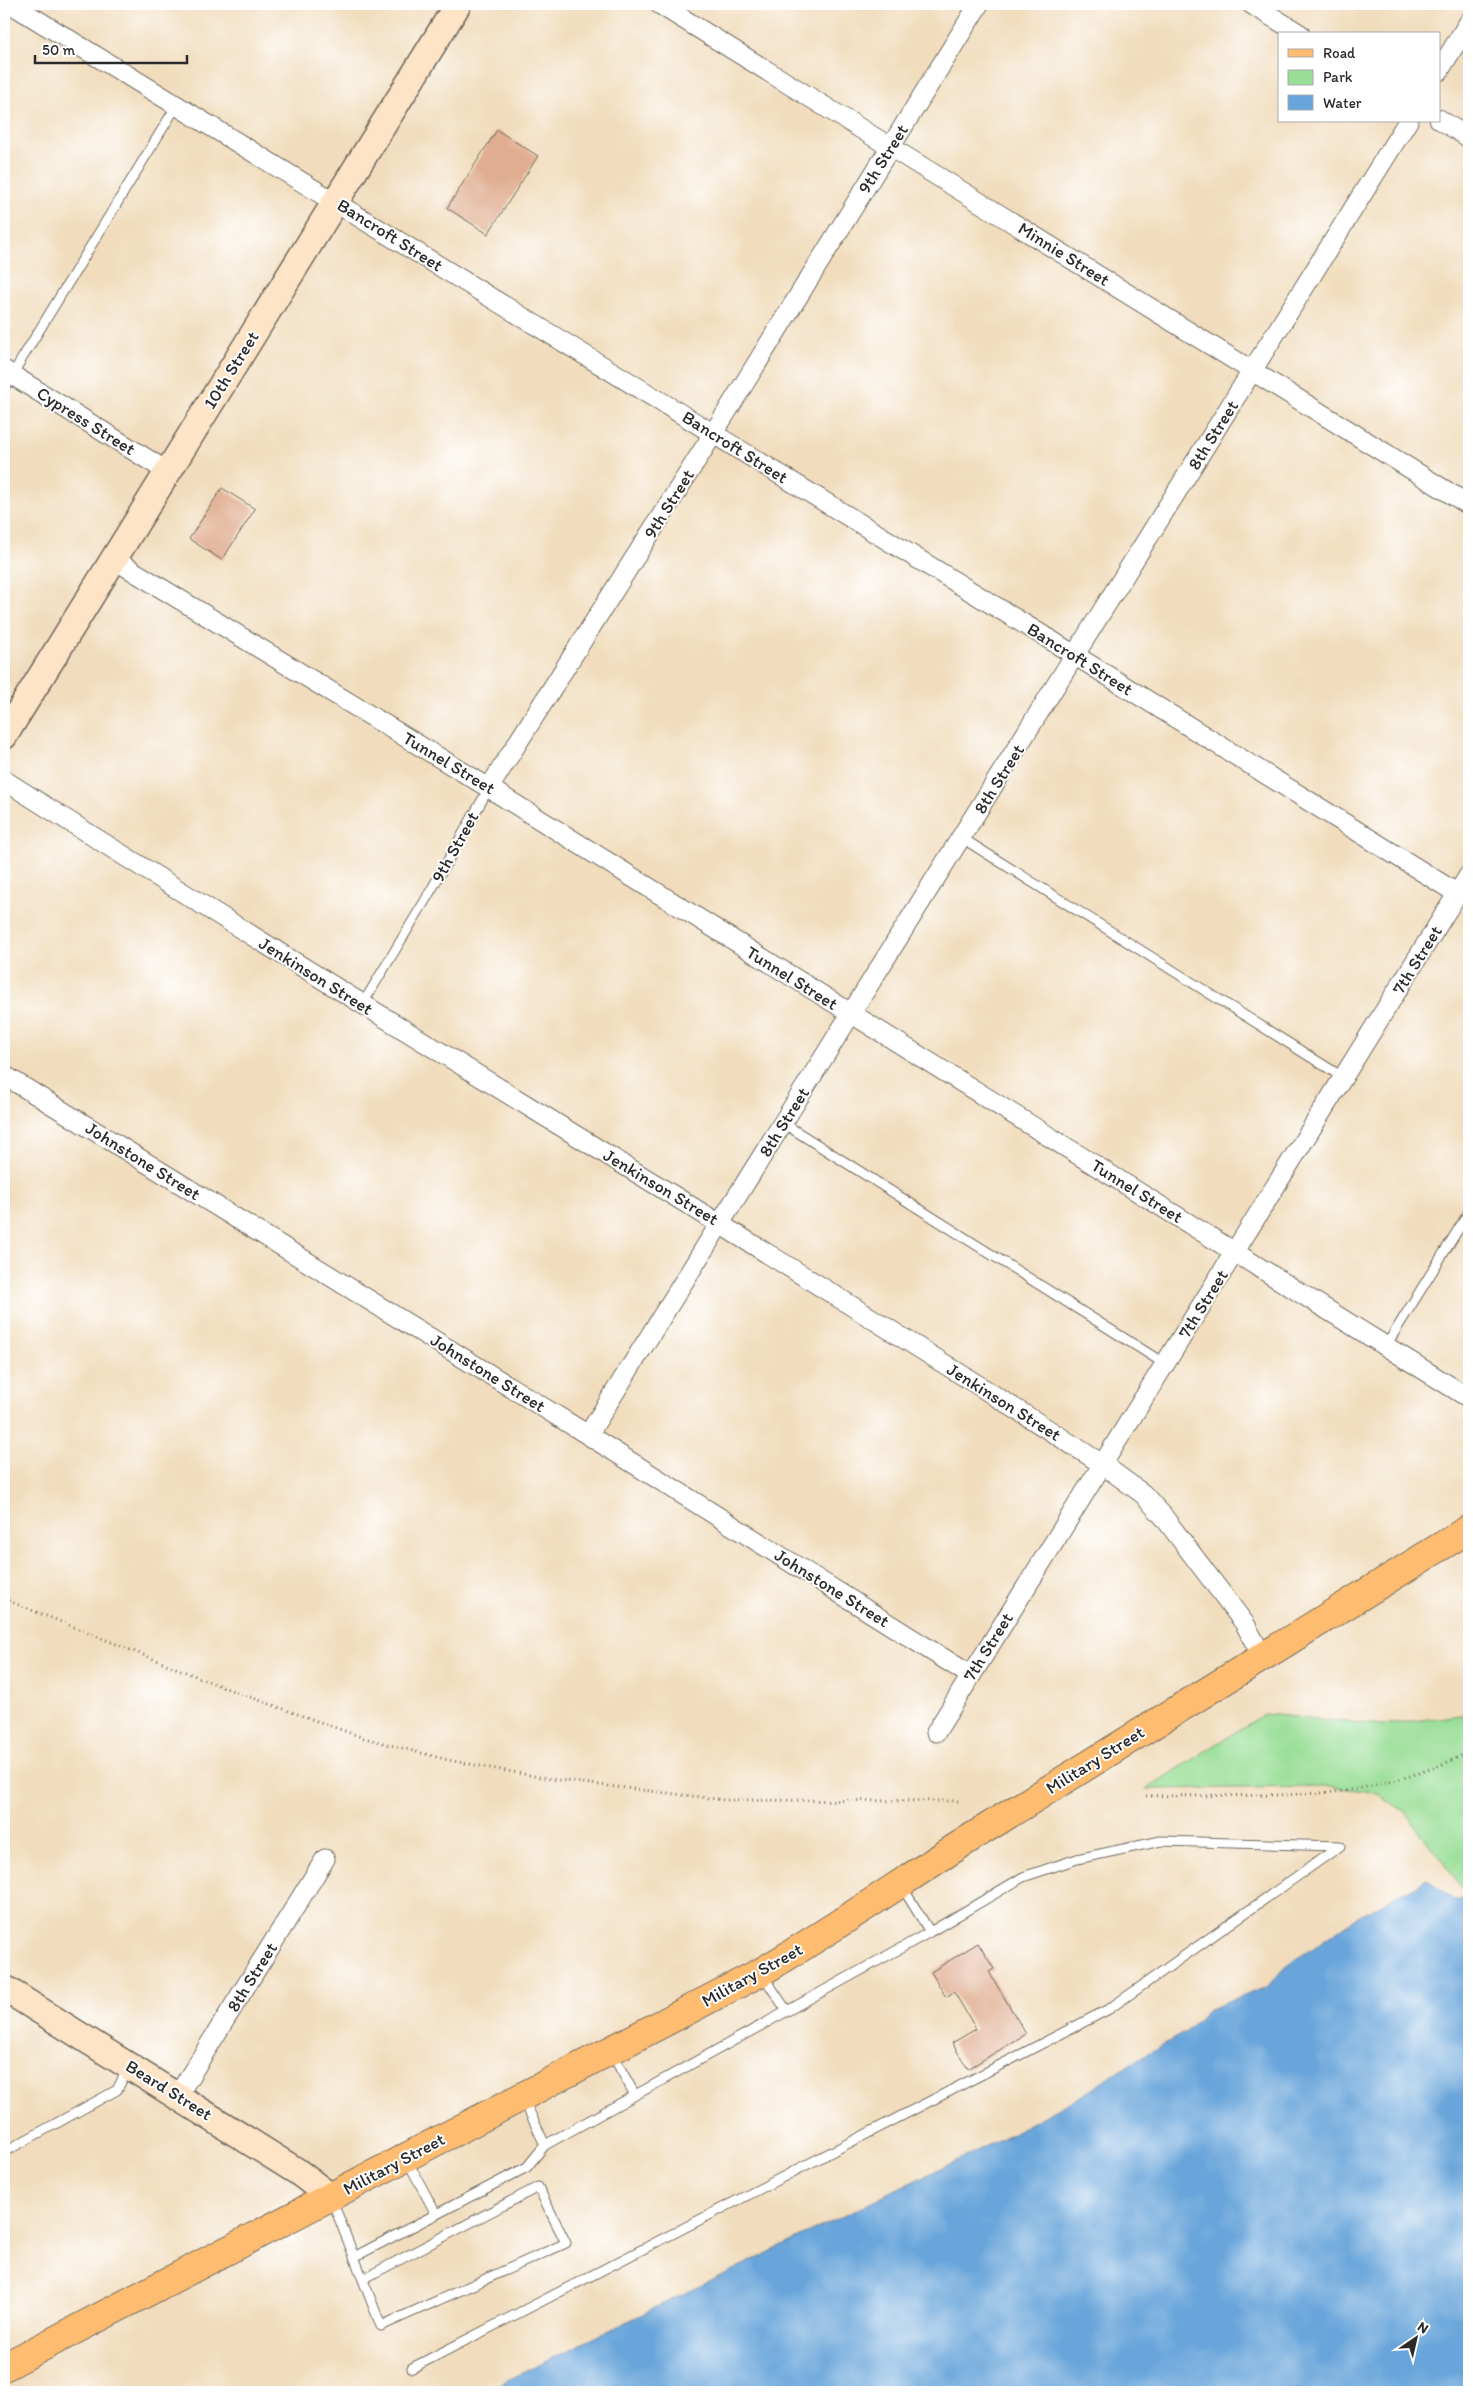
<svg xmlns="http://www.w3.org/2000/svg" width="1473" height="2396" font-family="Itim,sans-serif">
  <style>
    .green { fill: #99de96; stroke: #628460 }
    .water { fill: #69a5da; stroke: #4a6882 }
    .building { fill: #e0ad90 }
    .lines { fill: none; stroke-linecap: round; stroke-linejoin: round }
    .lane-casing { stroke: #70695e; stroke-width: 11 }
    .street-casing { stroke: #70695e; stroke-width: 21 }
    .secondary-casing { stroke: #70695e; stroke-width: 29 }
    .primary-casing { stroke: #70695e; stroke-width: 30 }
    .path { stroke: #70695e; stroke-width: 3; stroke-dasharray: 1 4; stroke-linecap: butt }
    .lane { stroke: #fff; stroke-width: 9 }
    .street { stroke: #fff; stroke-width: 19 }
    .secondary { stroke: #fee4c6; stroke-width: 26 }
    .primary { stroke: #fdbc70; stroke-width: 28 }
    .labels { text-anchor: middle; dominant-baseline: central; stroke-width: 4; stroke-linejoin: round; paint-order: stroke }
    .street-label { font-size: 18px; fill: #2b2b2b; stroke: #fff }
  </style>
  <rect width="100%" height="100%" fill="#fff"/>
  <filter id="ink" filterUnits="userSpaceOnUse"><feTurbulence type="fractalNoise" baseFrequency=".02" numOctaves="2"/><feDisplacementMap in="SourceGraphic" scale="10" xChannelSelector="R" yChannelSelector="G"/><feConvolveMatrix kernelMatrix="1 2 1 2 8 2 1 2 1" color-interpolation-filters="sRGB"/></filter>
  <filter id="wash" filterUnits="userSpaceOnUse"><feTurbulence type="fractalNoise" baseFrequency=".0096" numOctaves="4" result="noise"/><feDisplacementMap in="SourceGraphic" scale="20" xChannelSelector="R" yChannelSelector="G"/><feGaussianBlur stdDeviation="1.12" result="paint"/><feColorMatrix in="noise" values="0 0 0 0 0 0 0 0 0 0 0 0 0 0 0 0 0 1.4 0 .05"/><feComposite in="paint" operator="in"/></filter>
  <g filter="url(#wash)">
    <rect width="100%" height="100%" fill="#f1ddbd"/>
    <path class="green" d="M 1469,1710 L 1469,1897 L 1405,1812 L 1380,1795 L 1366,1791 L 1329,1787 L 1146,1789 L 1264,1714 L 1383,1725 L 1461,1715 Z"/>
    <path class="water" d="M 1428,1878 L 1455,1900 L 1469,1898 L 1469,2392 L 483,2392 L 1005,2137 L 1084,2094 L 1141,2057 L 1184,2033 L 1207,2010 L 1267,1987 L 1285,1967 L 1360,1915 Z"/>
    <g id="blocks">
      <path class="building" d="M 497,130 L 538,156 L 488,234 L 447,208 Z
        M 222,488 L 255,509 L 222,560 L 189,539 Z
        M 978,1943 L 994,1969 L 989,1972 L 1026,2034 L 968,2069 L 952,2043 L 976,2029 L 954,1992 L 946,1997 L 931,1972 Z"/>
    </g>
  </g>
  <g filter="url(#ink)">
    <use href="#blocks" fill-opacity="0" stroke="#70695e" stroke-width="1"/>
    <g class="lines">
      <defs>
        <path id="lane" d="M 4,388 L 177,105
          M 962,838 L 1344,1078
          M 362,1005 L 426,899 L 489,788
          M 783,1123 L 1165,1364
          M 1386,1346 L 1469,1212
          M 901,1885 L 930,1932
          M 762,1974 L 787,2011
          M 611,2052 L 635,2095
          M 4,2152 L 117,2090 L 128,2068
          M 407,2160 L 436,2214
          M 332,2200 L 381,2326 L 566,2243 L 538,2187 L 363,2279
          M 354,2257 L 527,2167 L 545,2145
          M 412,2368 L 1109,2009 L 1340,1846 L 1161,1841 L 1077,1859 L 1023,1877 L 930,1932 L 545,2145 L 524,2100"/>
        <path id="street" d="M 11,4 L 1052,641 L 1458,894
          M 659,4 L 1469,505
          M 1251,4 L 1300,34
          M 1439,71 L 1469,22
          M 1439,119 L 1469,138
          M 4,370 L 168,472
          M 115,560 L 489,788 L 1469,1398
          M 4,780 C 368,1012 739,1231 1102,1464 L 1143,1494 L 1163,1516 L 1245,1624 L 1262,1656
          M 489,788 L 713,434 L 979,4
          M 4,1075 L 588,1435 L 970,1675
          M 588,1435 L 1408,121
          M 936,1732 L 1469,875
          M 178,2095 L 325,1859"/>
        <path id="secondary" d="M 4,736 L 458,4
          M 4,1988 L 298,2172 L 331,2197"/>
        <path id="primary" d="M 4,2367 L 761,1972 C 836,1928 907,1878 980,1832 C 1143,1730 1306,1629 1469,1529"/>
      </defs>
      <use href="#lane" class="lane-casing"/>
      <use href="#street" class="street-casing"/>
      <use href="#secondary" class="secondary-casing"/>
      <use href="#primary" class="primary-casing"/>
      <path class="path" d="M 4,1599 L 228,1689 L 364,1738 L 448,1760 L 550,1779 L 725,1800 L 959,1801
        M 1146,1796 C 1209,1795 1272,1797 1334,1792 C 1377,1788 1430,1772 1469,1752"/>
      <use href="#lane" class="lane"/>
      <use href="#street" class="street"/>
      <use href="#secondary" class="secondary"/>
      <use href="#primary" class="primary"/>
    </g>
  </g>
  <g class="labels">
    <g class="street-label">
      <text transform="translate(883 159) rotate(-58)">9th Street</text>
      <text transform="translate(390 235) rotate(32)">Bancroft Street</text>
      <text transform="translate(1064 254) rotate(32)">Minnie Street</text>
      <text transform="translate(231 370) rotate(-58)">10th Street</text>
      <text transform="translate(86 421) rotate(32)">Cypress Street</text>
      <text transform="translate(1213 435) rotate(-58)">8th Street</text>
      <text transform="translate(735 447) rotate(32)">Bancroft Street</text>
      <text transform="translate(669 504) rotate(-58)">9th Street</text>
      <text transform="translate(1080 659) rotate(32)">Bancroft Street</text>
      <text transform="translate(449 763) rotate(31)">Tunnel Street</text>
      <text transform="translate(999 779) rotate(-58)">8th Street</text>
      <text transform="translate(455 847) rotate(-61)">9th Street</text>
      <text transform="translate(1417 960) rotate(-58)">7th Street</text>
      <text transform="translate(316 976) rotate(32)">Jenkinson Street</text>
      <text transform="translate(792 978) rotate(32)">Tunnel Street</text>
      <text transform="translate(784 1122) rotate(-58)">8th Street</text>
      <text transform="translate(143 1161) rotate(32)">Johnstone Street</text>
      <text transform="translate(661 1187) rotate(31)">Jenkinson Street</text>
      <text transform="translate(1137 1191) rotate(32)">Tunnel Street</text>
      <text transform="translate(1203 1304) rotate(-58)">7th Street</text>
      <text transform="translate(488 1373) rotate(32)">Johnstone Street</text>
      <text transform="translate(1004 1402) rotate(32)">Jenkinson Street</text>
      <text transform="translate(832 1588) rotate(32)">Johnstone Street</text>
      <text transform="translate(988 1647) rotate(-58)">7th Street</text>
      <text transform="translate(1095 1760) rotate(-32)">Military Street</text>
      <text transform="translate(752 1975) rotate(-29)">Military Street</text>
      <text transform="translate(252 1977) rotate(-58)">8th Street</text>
      <text transform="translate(169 2090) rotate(32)">Beard Street</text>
      <text transform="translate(394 2164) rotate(-28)">Military Street</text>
    </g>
  </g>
  <rect width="1473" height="2396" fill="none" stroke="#fff" stroke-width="20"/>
  <rect x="1278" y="32" width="162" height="90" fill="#ffffff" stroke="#aaaaaa"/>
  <rect x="1288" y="49" width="25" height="8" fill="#fdbc70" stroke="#aaaaaa"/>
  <text x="1323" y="58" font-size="15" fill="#2b2b2b">Road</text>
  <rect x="1288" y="70" width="25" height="15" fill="#99de96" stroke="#aaaaaa"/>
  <text x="1323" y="82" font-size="15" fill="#2b2b2b">Park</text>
  <rect x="1288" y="95" width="25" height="15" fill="#69a5da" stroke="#aaaaaa"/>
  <text x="1323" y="108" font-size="15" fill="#2b2b2b">Water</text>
  <g transform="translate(1416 2338) rotate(34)" stroke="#ffffff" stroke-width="4" paint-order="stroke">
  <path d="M0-4L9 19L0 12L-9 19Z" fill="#2b2b2b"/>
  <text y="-8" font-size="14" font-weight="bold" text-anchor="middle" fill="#2b2b2b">N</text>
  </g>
  <path d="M35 55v8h152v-8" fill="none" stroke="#2b2b2b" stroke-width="2.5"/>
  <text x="42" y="55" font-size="15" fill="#2b2b2b" stroke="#ffffff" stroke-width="4" paint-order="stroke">50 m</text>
</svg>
